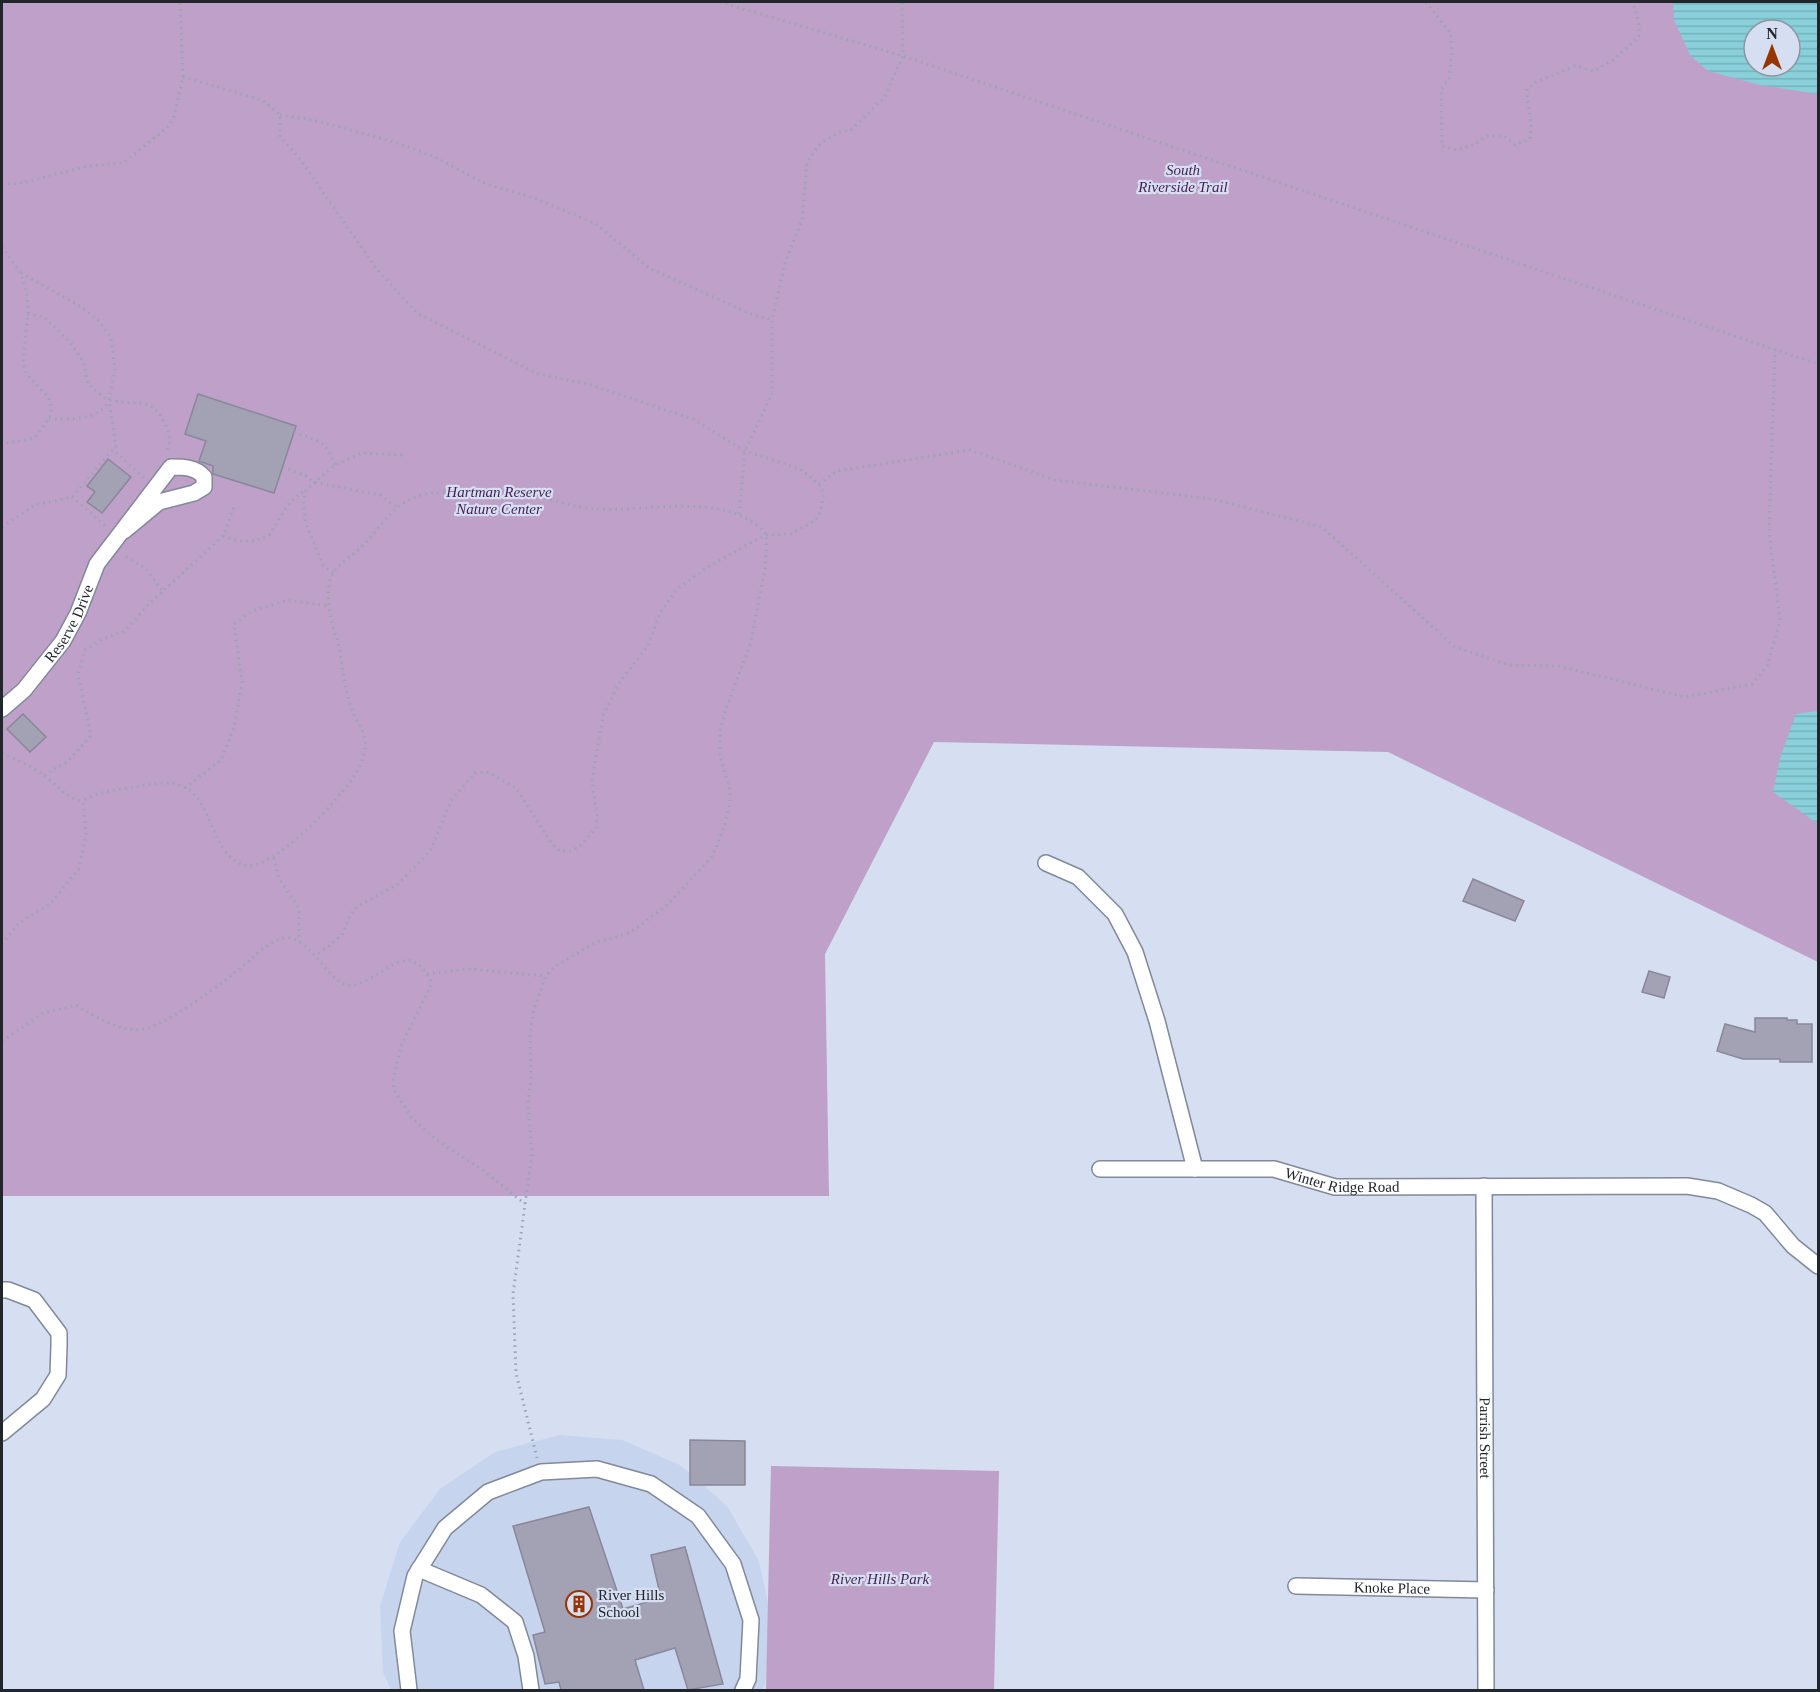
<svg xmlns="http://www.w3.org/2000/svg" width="1820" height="1692" font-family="'Times New Roman',serif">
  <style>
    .built { fill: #c7d4ed }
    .green { fill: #bea0c8; fill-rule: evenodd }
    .water { fill: url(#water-rules); fill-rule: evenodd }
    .building { fill: #a3a1b4; stroke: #898799; stroke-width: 1.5 }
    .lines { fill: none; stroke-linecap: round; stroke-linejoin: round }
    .minor-casing { stroke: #80899a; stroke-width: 18 }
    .path { stroke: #9ba4b2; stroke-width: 3; stroke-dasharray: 1.5 4.5; stroke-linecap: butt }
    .minor { stroke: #fff; stroke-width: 15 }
    .labels { text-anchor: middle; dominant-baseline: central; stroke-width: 4.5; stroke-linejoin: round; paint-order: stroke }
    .park-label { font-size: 15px; font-style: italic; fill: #471d54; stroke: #d5dff1 }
    .street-label { font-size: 15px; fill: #21252c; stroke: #d5dff1 }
    .poi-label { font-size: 15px; fill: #21252c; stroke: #d5dff1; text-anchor: start }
  </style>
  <defs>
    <pattern id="water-rules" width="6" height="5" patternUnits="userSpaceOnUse" patternTransform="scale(1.5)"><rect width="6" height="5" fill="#89d0da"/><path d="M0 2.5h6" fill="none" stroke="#76b2bb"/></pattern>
  </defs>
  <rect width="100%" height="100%" fill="#d5dff1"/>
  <path class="built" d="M 560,1435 L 622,1440 L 680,1465 L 727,1506 L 759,1561 L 772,1622 L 765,1684 L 762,1690 L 391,1690 L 383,1672 L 380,1606 L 400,1542 L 440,1489 L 495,1452 Z"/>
  <path class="green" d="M 2,2 L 1818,2 L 1818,962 L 1388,752 L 934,742 L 825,954 L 829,1196 L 2,1196 ZM 1754,30 L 1790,30 L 1790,66 L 1754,66 Z
    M 771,1466 L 999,1471 L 994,1690 L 766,1690 Z"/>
  <path class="water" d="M 1673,2 L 1818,2 L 1818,94 L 1760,85 L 1708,71 L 1690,55 L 1674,20 ZM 1754,30 L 1790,30 L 1790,66 L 1754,66 Z
    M 1818,711 L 1818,824 L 1773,792 L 1780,758 L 1796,714 Z"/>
  <path class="building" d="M 198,394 L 296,426 L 274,493 L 213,474 L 213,466 L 199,461 L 206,441 L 185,434 Z
    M 108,459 L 131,477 L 102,513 L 87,502 L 95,492 L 87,486 Z
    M 23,714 L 46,737 L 30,752 L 7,729 Z
    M 1473,879 L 1524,901 L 1515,921 L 1463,901 Z
    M 1649,971 L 1670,977 L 1664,998 L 1642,992 Z
    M 1755,1018 L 1787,1018 L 1787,1020 L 1797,1020 L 1797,1024 L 1812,1024 L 1812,1062 L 1780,1062 L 1780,1059 L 1743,1059 L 1717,1051 L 1725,1024 L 1755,1032 Z
    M 690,1440 L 745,1441 L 745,1485 L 690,1485 Z
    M 589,1507 L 623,1609 L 661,1598 L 651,1555 L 685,1547 L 723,1684 L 688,1690 L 675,1648 L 635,1660 L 644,1690 L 561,1690 L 559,1682 L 545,1684 L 533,1635 L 545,1632 L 513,1526 Z"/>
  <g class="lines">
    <defs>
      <g id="minor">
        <path id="s1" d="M 2,709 L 24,690 L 63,641 L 78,613 L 97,564 L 171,467 C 183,467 196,467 204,477 L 204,487 L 194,493 L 159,502 L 124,531"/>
        <path d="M 1046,863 L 1078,877 L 1115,914 L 1135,952 L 1157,1021 L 1195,1169"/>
        <path id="s2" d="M 1100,1169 L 1274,1169 L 1335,1187 L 1687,1186 L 1718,1191 L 1751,1205 L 1765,1213 L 1793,1246 L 1818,1266"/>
        <path id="s3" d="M 1484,1186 L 1486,1690"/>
        <path d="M 2,1290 L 8,1290 L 34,1300 L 59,1333 L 59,1346 L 58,1375 L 43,1399 L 2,1433"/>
        <path d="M 419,1569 L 481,1595 L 515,1622 L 526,1656 L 531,1690"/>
        <path id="s4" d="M 1296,1586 L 1486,1590"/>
        <path d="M 409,1690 L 402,1631 L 415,1576 L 445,1528 L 488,1492 L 541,1472 L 597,1469 L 651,1484 L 698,1516 L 733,1564 L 751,1620 L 748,1679 L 743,1690"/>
      </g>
    </defs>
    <use href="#minor" class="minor-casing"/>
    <path class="path" d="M 720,2 L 903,56 L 1818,364
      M 1426,2 L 1451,34 L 1452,53 L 1449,78 L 1441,90 L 1442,146 L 1457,150 L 1475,144 L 1487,136 L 1504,136 L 1515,145 L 1530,139 C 1533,122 1527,106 1527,89 L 1534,83 L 1575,66 L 1594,71 L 1613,60 L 1639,37 L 1639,24 L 1633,2
      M 183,77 L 262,100 L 280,115 L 280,137 L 297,155 L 376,268 L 417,313 L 538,374 L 588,384 L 693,419 L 745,451 L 800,469 L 819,484 L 824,494 L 819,516 L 811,523 L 791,534 L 767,535 L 754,541 L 706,568 L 677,589 L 660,613 L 648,646 L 619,683 L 603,716 L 592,780 L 597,816 L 596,828 L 581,845 L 572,851 L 560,851 L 552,844 L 516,788 L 487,772 L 475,773 L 452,799 L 430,851 L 398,884 L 358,906 L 350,915 L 342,935 L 316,956
      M 280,115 L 313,120 L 391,141 L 433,156 L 484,183 L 537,199 L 596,224 L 649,268 L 751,314 L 772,320
      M 2,184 L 22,183 L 89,166 L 123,163 L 169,126 L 174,116 L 183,77 L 180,2
      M 2,247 L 21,273 L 27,295 L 28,314 L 23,362 L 26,373 L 49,398 L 52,408 L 49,419 L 34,438 L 2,444
      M 21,273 L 80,306 L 98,320 L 111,338 L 115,370 L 109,400 L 117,453 L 145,479
      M 28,314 L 44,317 L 70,342 L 83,361 L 88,384 C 95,390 103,398 111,400 C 139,407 153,395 166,426 C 170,436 171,443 166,453
      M 49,419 C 68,419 98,421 108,402
      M 294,432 C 318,441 326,440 335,465
      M 283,467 L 306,476 L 313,482 L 380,495 L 398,508
      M 819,484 L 837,471 L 970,450 L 1055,480 L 1212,499 L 1322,527 L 1455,647 L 1509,665 L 1558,666 L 1685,697 L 1752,684 L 1767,666 L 1780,621 L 1769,531 L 1775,350
      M 72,497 L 107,527
      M 739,514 L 745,451 L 772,394 L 772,320 L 785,263 L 802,220 L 807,162 L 821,143 L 840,132 L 851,130 L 884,98 L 903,56 L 902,2
      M 2,527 L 35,505 L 72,497 L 116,446
      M 223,536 L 238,541 L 255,541 L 269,535 L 290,502 L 305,490
      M 126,557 L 145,568 L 163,591
      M 333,573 L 323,565 L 306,523 L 303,501 L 306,490 L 335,465 L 362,453 L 402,455
      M 2,754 C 16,759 32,767 44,775 C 56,784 68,800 83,801
      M 44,775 L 67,762 L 91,736 L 78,674 L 85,650 L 105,638 L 125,631 L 147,606 L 223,536 L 234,507
      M 185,788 L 221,760 L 234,728 L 242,682 L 234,624 L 253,611 L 287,600 L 328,606
      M 274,858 L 279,879 L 299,908 L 299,942
      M 2,944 L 20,922 L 50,904 L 79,869 L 86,834 L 83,801 C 98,791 117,790 135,787 C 147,785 163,781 176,784 C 215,793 207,853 244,865 C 271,874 342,797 356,773 C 361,767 364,755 365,748 C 367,733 357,723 352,710 C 344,688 342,661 337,638 C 330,623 323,587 334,572 C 339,564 350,557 357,551 C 374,536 386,514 405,502 C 412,498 423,494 431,493 C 449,492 468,493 486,493 C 499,493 514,492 526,494 C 549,498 570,507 593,509 C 646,513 728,489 767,535 L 765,569 L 751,642 L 726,709 L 720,731 L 720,756 L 730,790 L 730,802 L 725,824 L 716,848 L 711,858 L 666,906 L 638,927 L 629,933 L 594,943 L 554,967 L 546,976 L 534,1009 L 530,1033 L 531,1079 L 528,1103 L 532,1152 L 513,1294 L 516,1373 L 537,1458
      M 427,974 L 470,969 L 546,976
      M 2,1041 L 43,1013 L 76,1005 C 95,1017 112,1027 135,1030 C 159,1033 231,977 250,960 C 260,951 275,937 289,938 C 314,941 331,989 353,985 C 384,980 409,933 432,984 L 401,1046 L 393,1079 L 394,1090 L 412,1118 L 438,1141 L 484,1171 L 525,1204"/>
    <use href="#minor" class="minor"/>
  </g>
  <defs>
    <symbol id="building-ring" viewBox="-11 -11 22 22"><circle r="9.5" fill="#d5dff1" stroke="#983400" stroke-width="1.5"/><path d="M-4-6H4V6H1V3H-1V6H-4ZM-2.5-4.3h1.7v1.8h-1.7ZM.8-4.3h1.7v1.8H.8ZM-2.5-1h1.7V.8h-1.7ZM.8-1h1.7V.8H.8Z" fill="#983400"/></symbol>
  </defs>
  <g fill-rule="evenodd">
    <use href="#building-ring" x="564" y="1589" width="30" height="30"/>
  </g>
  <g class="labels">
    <g class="park-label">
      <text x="1183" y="170">South<tspan x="1183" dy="17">Riverside Trail</tspan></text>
      <text x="499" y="492">Hartman Reserve<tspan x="499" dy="17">Nature Center</tspan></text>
      <text x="880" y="1579">River Hills Park</text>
    </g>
    <g class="street-label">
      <text stroke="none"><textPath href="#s1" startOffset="110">Reserve Drive</textPath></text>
      <text stroke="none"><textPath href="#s2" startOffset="244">Winter Ridge Road</textPath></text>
      <text stroke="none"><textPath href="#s3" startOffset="252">Parrish Street</textPath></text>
      <text stroke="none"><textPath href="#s4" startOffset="96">Knoke Place</textPath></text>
    </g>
    <g class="poi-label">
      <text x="598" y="1595">River Hills<tspan x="598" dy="17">School</tspan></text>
    </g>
  </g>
  <rect width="1820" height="1692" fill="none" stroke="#21252c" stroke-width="6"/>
  <g transform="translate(1772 48)"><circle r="28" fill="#d5dff1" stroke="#8d95a2" stroke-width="1.5"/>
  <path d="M0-4.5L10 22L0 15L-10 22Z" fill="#983400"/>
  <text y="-9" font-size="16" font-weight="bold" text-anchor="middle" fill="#21252c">N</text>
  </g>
</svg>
